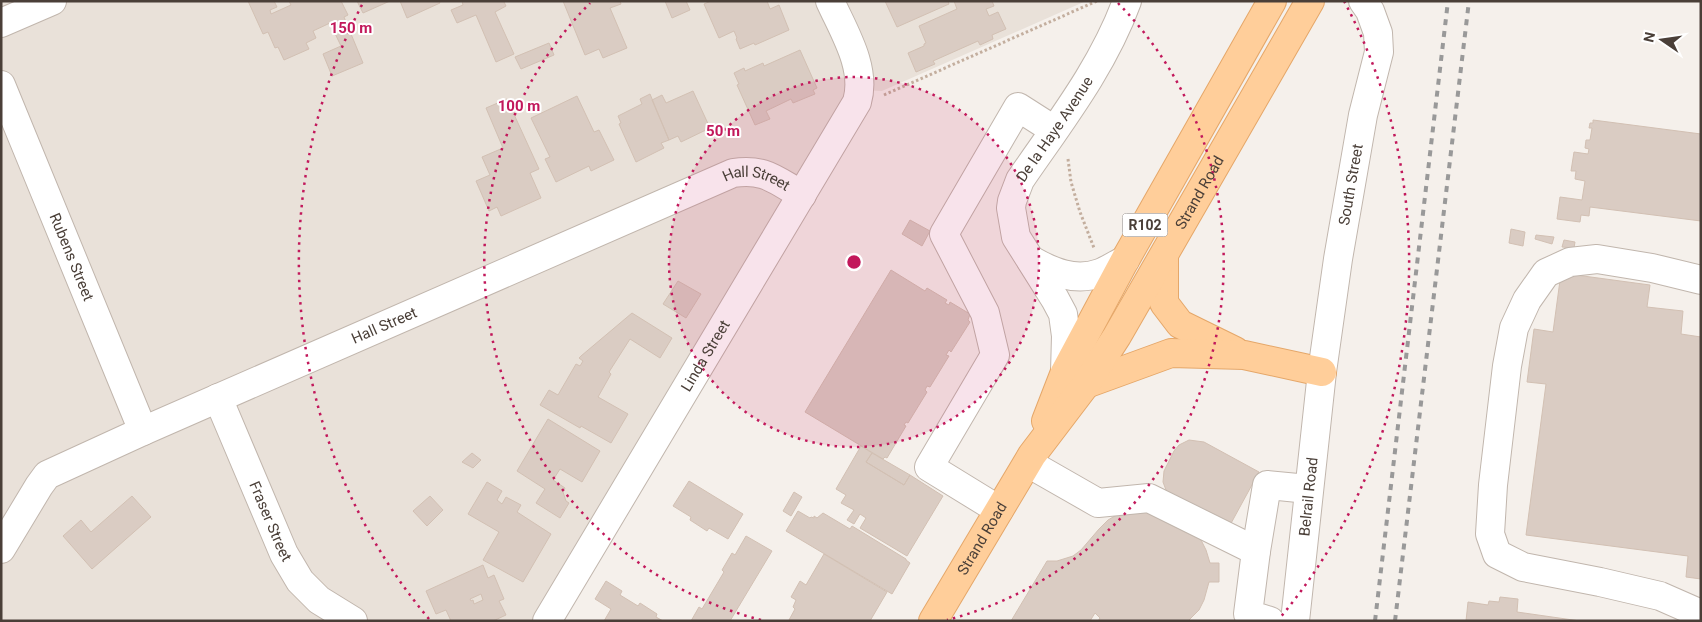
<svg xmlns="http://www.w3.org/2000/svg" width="1702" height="622" font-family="Roboto,sans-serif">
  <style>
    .residential { fill: #e9e1d9 }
    .building { fill: #daccc3; stroke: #d2c0b3; fill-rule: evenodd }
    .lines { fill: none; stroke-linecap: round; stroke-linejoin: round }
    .minor-casing { stroke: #c1b6ad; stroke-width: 30 }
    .major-casing { stroke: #e5a769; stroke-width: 30 }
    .path { stroke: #c3ae9e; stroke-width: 3; stroke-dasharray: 2.5 2.5; stroke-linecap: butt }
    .minor { stroke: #fff; stroke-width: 28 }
    .major { stroke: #ffce9a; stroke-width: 28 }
    .rail { stroke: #999; stroke-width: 4; stroke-dasharray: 6 6; stroke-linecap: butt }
    .ring { fill: none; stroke: #c2185b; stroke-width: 2.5; stroke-dasharray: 2.5 5 }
    .labels { text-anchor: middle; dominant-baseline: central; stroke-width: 4; stroke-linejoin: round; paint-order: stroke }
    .shield { fill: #fff; stroke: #807974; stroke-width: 1 }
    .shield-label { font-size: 14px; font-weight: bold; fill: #4a3f38 }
    .street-label { font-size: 15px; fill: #4a3f38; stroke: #fff }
    .centre { fill: #c2185b; stroke: #fff; stroke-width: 2.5 }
    .ring-label { font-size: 15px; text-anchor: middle; font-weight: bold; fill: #c2185b; stroke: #fff; stroke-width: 4; stroke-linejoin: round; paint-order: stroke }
  </style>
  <rect width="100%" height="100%" fill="#f5f0eb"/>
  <path class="residential" d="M 1,1 L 1086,1 L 882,91 L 859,90 L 544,621 L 1,621 Z"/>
  <path class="building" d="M 248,1 L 274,1 L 277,7 L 270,10 L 271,14 L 291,5 L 289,1 L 341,1 L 348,15 L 344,17 L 363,63 L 332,76 L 323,54 L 341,46 L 330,23 L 313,31 L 316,38 L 306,43 L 309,49 L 284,60 L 278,47 L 275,48 L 268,32 L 263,34 Z
    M 357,1 L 390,1 L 363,13 Z
    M 400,1 L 439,1 L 440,3 L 407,18 Z
    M 462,1 L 507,1 L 504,2 L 506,6 L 495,12 L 514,54 L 496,62 L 476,15 L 457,23 L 451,10 L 463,5 Z
    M 563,1 L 620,1 L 621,4 L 610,8 L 627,48 L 603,58 L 599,49 L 585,55 Z
    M 665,1 L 686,1 L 690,10 L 672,18 Z
    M 711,1 L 767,1 L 770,9 L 779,5 L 789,30 L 755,45 L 754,43 L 740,49 L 736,39 L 737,38 L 734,31 L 719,38 L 704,4 Z
    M 885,1 L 948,1 L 949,4 L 897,27 Z
    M 954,1 L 992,1 L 994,6 L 986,9 L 989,16 L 998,12 L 1006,29 L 992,35 L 993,39 L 980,45 L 978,41 L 933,61 L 935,64 L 916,72 L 908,53 L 924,46 L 924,44 L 926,43 L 919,26 L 957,9 Z
    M 549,43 L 554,55 L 521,69 L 515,57 Z
    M 800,50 L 817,88 L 813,90 L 815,94 L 793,103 L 791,99 L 766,111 L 770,119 L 755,125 L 737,85 L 739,84 L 734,73 L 744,68 L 745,71 L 763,63 L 764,66 Z
    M 693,91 L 710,128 L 681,142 L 678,136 L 669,140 L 652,100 L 662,95 L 666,103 Z
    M 650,94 L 669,140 L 661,143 L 664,148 L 636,162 L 619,124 L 621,123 L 618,116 L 642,104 L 640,99 Z
    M 577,96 L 594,132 L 599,130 L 614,160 L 591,171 L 589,166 L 556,182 L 545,159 L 550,157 L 531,118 Z
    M 507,99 L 539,169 L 530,173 L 541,198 L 501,216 L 497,207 L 489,211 L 476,181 L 490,175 L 482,157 L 503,148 L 486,108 Z
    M 1593,120 L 1701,134 L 1701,221 L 1590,207 L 1589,216 L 1581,215 L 1580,222 L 1557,219 L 1560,197 L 1582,200 L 1585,181 L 1575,179 L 1576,171 L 1571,171 L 1574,152 L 1588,154 L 1589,149 L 1585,148 L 1586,140 L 1590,140 L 1592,128 L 1589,128 L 1590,123 L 1593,123 Z
    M 910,220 L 930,231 L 922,246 L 902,234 Z
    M 1511,229 L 1525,232 L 1523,246 L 1509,243 Z
    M 1536,235 L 1554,237 L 1552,244 L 1535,239 Z
    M 1564,240 L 1575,242 L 1574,248 L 1562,247 Z
    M 891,270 L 925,291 L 927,288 L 947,300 L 945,303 L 949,305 L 950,302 L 970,314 L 968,320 L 970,322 L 951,352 L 949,350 L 946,355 L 949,356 L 930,387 L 927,386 L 925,390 L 927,392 L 908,423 L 906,422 L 904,425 L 906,426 L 887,458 L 885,457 L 883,459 L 805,412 Z
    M 1561,273 L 1650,285 L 1647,307 L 1683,311 L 1681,334 L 1701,337 L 1701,579 L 1686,577 L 1688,556 L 1526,535 L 1546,384 L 1527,382 L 1534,329 L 1553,332 Z
    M 678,281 L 701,294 L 686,318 L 663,304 Z
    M 632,313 L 672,338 L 660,358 L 630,339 L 609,372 L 611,374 L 598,397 L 628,414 L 611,443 L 581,426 L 580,428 L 540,405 L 549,390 L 558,395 L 576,364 L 580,366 L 583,361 L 579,358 L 581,356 Z
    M 548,419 L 600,451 L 582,482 L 560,469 L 553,480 L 565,488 L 563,492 L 566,501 L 569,503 L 560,518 L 536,503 L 545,489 L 517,471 Z
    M 1189,440 L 1204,442 L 1259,472 L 1229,527 L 1171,496 L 1166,490 L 1163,482 L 1164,471 L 1174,451 L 1179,445 Z
    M 861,446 L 872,453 L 866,462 L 904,485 L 910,475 L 943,496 L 907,556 L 860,528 L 866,518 L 860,514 L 854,524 L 847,520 L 854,510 L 841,503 L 846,495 L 836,489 Z
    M 472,453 L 481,460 L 473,468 L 462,462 Z
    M 872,453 L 910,475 L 904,485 L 866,462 Z
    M 689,481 L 743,514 L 728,539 L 709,528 L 707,531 L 690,520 L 691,517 L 673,506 Z
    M 487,482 L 502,491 L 497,500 L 502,504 L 506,497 L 521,505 L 517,512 L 551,534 L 523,582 L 483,560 L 499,532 L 468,514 Z
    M 794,492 L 802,497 L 791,516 L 783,511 Z
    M 132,496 L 151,517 L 92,569 L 63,536 L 81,520 L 91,532 Z
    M 430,496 L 443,510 L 427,526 L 413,511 Z
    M 1144,508 L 1200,538 L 1206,550 L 1210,563 L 1219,563 L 1219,582 L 1209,582 L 1204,600 L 1199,610 L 1188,621 L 1098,621 L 1100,618 L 1095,613 L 1090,621 L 1011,621 L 1047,561 L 1057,561 L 1073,556 L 1081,550 L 1099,529 L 1108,520 L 1120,513 Z
    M 798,511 L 810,518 L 811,517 L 814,518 L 814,516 L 817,518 L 823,513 L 850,529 L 852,526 L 906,559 L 906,560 L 910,563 L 892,594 L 786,531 Z
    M 746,536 L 772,551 L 730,621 L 691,621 L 699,607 L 702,609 L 724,572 L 722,570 L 732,553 L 735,555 Z
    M 824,554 L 887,592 L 870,621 L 789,620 L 795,609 L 793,607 L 796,600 L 791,597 L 800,581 L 806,585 Z
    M 483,565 L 488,578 L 494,575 L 504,599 L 499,601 L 506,615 L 493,621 L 451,621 L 446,610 L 436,614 L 426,591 ZM 481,594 L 483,600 L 474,604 L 473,600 L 471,601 L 470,599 Z
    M 606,581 L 622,591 L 620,595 L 638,606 L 640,603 L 657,614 L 656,617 L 663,621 L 604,621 L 611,609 L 595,599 Z
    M 1500,597 L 1518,599 L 1517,612 L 1580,621 L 1466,621 L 1468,602 L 1488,605 L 1489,601 L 1499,602 Z"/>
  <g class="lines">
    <defs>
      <g id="minor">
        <path d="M 1,23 L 52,1"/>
        <path id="s1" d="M 1,85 L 143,431"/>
        <path d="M 1031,260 C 1052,272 1075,282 1100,273 C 1108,270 1117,264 1125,260"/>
        <path d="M 1701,280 L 1652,268 L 1597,259 L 1570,262 L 1546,273 L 1527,300 L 1514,328 L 1507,366 L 1493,485 L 1490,534 L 1497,554 L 1523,567 L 1600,582 L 1660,596 L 1701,614"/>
        <path id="s2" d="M 1065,372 L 1066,336 L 1063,314 L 1055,299 L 1016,237 L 1011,208 L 1012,201 L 1020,180 C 1059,123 1103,67 1127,1"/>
        <path id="s3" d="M 218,398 L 284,554 L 300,581 L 319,600 L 353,621"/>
        <path d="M 1028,463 L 1098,503 L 1149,498 L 1256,551 L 1248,614 L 1270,621"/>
        <path d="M 999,510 L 929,467 L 995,355 L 985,313 L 944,234 L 1018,107 L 1054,130"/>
        <path id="s4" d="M 1,549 L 39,486 L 47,475 L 143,431 L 733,173 C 765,168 775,180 802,195"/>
        <path d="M 1256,551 L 1267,485 L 1308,489"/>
        <path id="s5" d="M 547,621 L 857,102 C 867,68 844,32 830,1"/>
        <path id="s6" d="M 1295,621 L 1322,372 L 1338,259 L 1363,115 L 1379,52 L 1378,33 L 1370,11 L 1363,1"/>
      </g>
      <g id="major">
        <path d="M 1164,257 L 1164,303 L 1180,324 L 1235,351"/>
        <path d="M 1086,384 L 1171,353 L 1244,355 L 1322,372"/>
        <path d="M 1046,421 L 1065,372 L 1125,260 L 1272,1"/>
        <path id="s7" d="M 933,621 L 1032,455 L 1086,384 L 1117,336 L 1310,1"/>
      </g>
    </defs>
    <use href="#minor" class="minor-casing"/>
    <use href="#major" class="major-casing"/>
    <path class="path" d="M 884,95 L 1097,1
      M 1068,159 L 1071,182 L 1080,212 L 1094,248"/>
    <use href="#minor" class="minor"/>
    <use href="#major" class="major"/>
    <path class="rail" d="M 1375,621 L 1448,1
      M 1395,621 L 1469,1"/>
  </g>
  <circle cx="854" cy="262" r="185" fill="#c2185b" fill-opacity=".12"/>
  <g class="ring">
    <circle cx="854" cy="262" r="185"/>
    <path d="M761 620A370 370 0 0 1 590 3M1118 3A370 370 0 0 1 947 620"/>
    <path d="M429 619A555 555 0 0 1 364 1M1344 1A555 555 0 0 1 1279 619"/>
  </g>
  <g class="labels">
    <rect class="shield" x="1122.5" y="213.5" width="45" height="23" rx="4"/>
    <g class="shield-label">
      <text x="1145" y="225">R102</text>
    </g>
    <g class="street-label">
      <text stroke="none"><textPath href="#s2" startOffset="269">De la Haye Avenue</textPath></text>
      <text stroke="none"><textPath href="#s6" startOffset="440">South Street</textPath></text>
      <text stroke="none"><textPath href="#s4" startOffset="861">Hall Street</textPath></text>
      <text stroke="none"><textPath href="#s7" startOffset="505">Strand Road</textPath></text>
      <text stroke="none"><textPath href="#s1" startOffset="186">Rubens Street</textPath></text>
      <text stroke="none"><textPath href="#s4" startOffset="456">Hall Street</textPath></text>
      <text stroke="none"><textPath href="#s5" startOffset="309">Linda Street</textPath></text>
      <text stroke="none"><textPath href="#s6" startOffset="125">Belrail Road</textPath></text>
      <text stroke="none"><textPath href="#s3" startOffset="134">Fraser Street</textPath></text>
      <text stroke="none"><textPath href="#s7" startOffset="96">Strand Road</textPath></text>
    </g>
  </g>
  <circle cx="854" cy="262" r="8" class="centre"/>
  <g class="ring-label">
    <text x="351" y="33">150 m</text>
    <text x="519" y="111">100 m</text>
    <text x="723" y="136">50 m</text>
  </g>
  <rect width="1702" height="622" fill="none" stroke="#4a3f38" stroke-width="5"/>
  <g transform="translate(1662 40) rotate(283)" stroke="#ffffff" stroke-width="4" paint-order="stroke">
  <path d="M0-4L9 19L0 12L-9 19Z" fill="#4a3f38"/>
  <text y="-8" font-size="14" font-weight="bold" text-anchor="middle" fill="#4a3f38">N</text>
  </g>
</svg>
